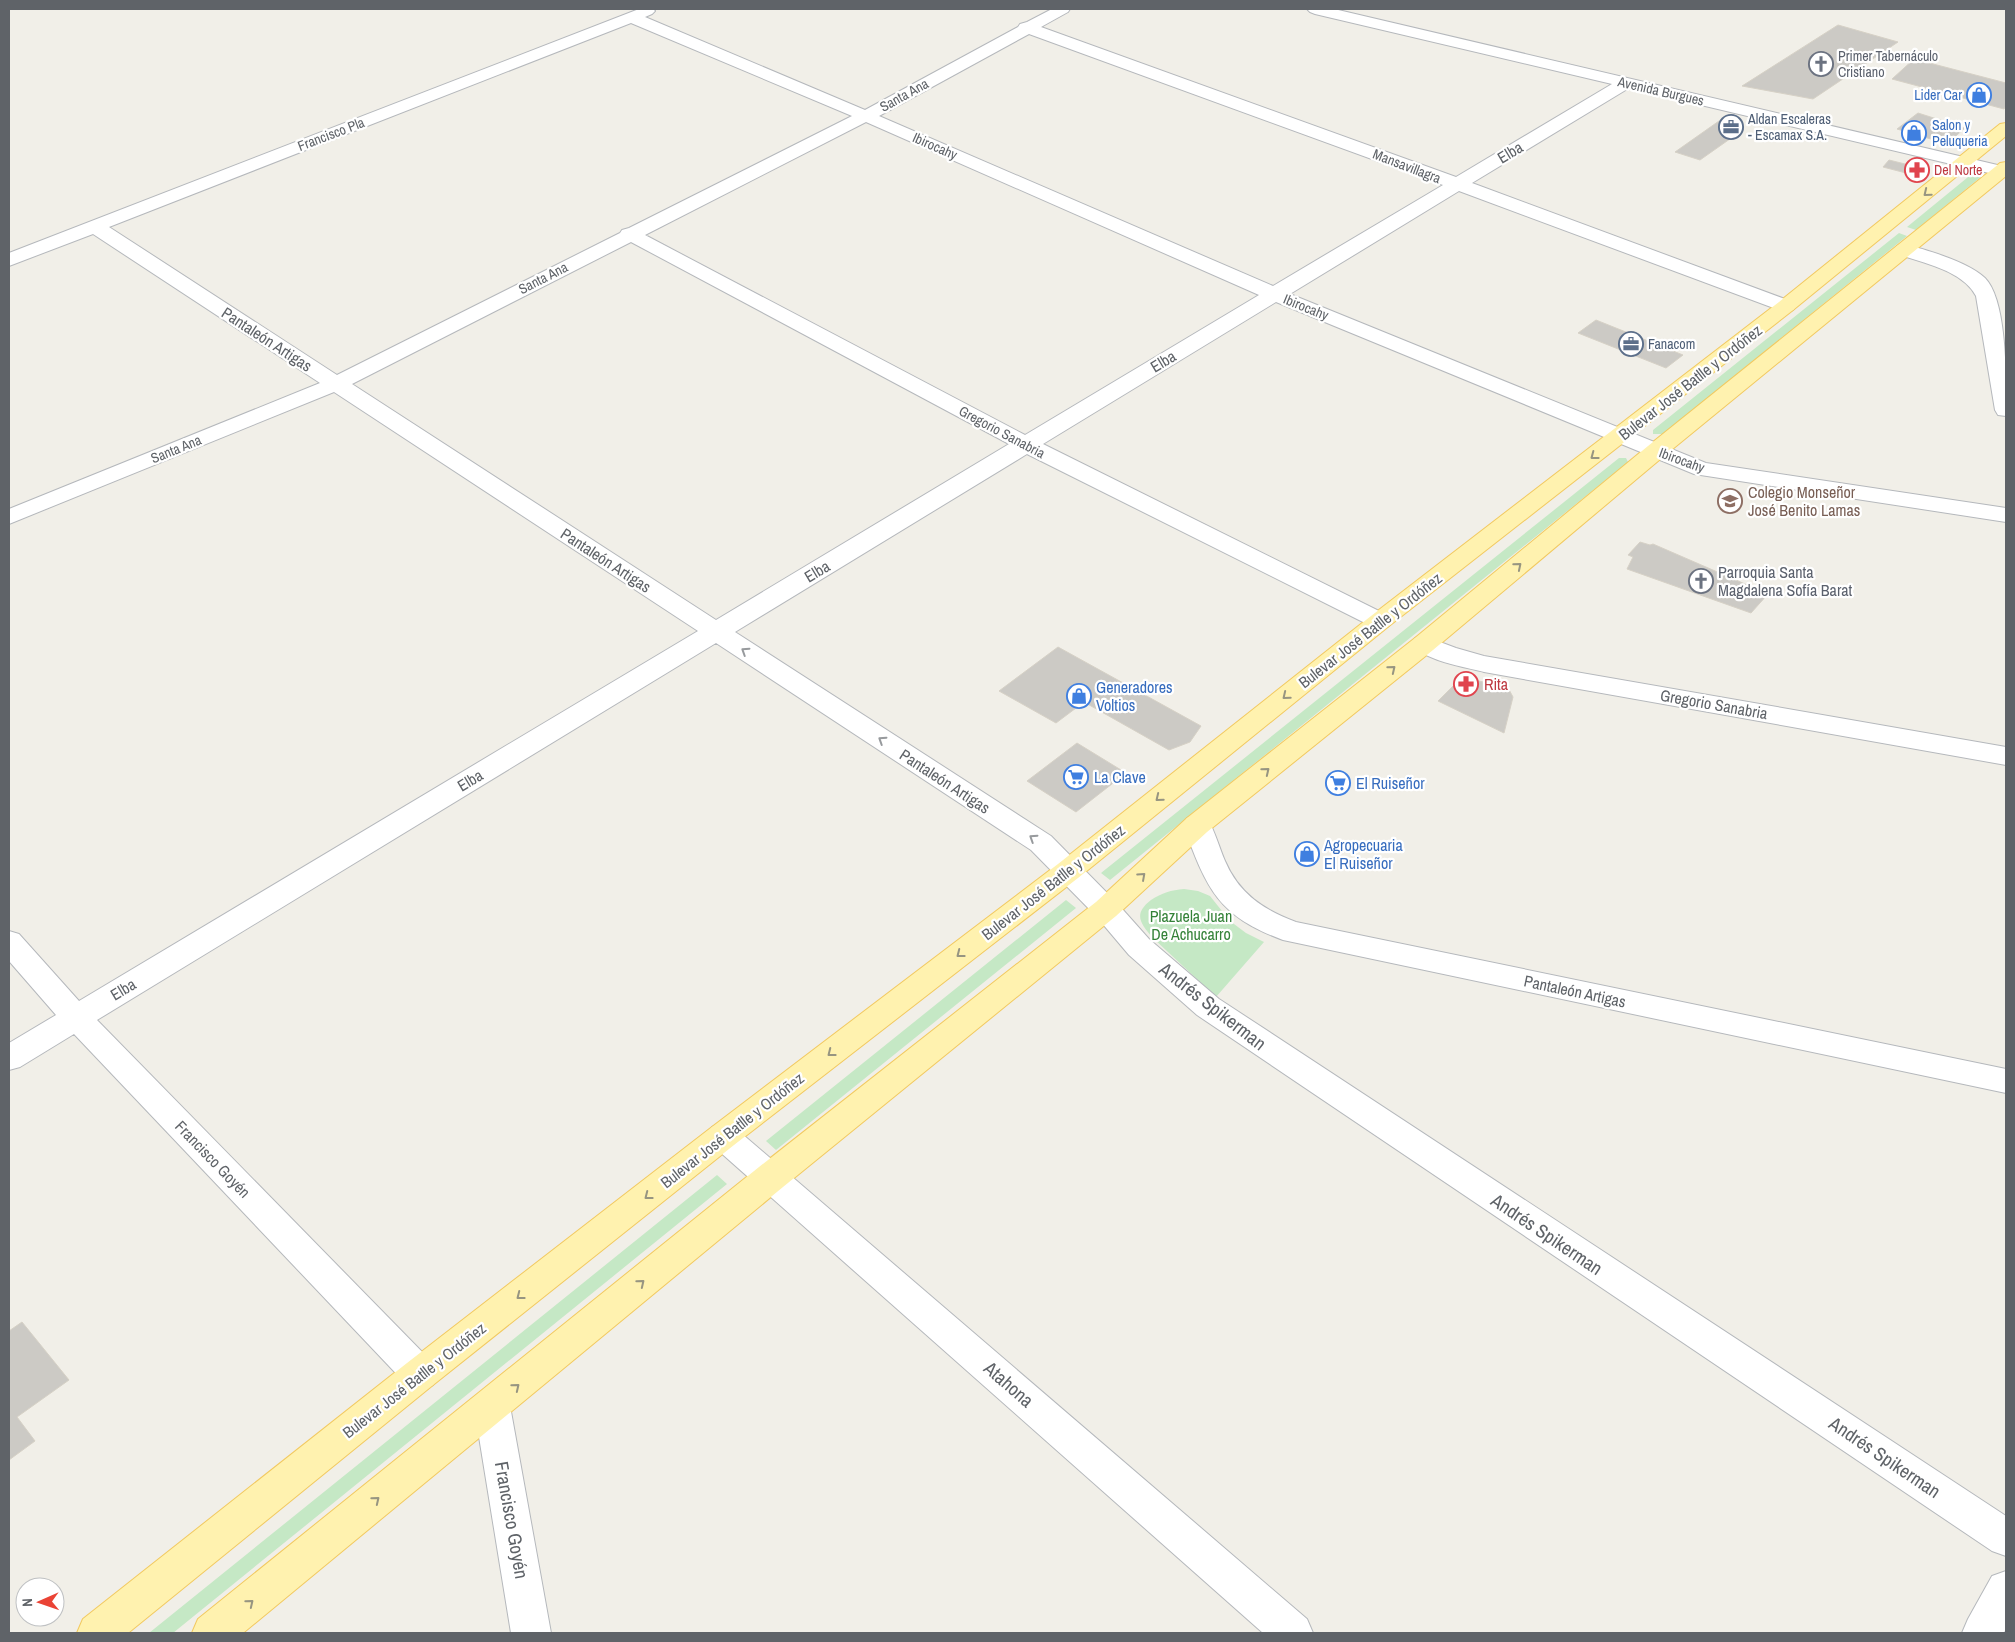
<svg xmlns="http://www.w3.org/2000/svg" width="2015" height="1642" font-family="'Archivo Narrow',sans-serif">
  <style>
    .green { fill: #c5e8c5 }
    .building { fill: #cccac5; stroke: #d6d1c6 }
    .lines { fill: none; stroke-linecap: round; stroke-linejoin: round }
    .minor-casing { stroke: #b5b8bc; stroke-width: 2 }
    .major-casing { stroke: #f2c960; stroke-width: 2 }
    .minor { fill: #fff; fill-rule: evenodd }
    .major { fill: #fff2af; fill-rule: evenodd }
    .oneway { stroke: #979581 }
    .oneway2 { stroke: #979a9d }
    .labels { text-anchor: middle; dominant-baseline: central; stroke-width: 4.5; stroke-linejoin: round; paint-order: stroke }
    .far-worship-label { font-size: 14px; fill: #5b616d; stroke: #fff; text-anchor: start }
    .far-street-label { font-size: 14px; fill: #5f6368; stroke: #fff }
    .far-shop-label { font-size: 14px; fill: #366cbe; stroke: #fff; text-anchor: end }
    .far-service-label { font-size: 14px; fill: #4e5e75; stroke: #fff; text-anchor: start }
    .far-health-label { font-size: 14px; fill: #be3a42; stroke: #fff; text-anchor: start }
    .street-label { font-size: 16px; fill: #5f6368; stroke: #fff }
    .education-label { font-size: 16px; fill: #785e54; stroke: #fff; text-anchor: start }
    .worship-label { font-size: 16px; fill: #5b616d; stroke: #fff; text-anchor: start }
    .health-label { font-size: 16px; fill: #be3a42; stroke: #fff; text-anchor: start }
    .shop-label { font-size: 16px; fill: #366cbe; stroke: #fff; text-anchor: start }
    .park-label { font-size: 16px; fill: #348238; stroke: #fff }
    .near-street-label { font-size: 19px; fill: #5f6368; stroke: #fff }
  </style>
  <rect width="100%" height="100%" fill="#f1efe8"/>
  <path class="green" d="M 1973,173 L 1982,176 L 1916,230 L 1907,227 Z
    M 1899,233 L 1907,236 L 1663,434 L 1653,434 L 1653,430 Z
    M 1619,458 L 1626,458 L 1628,462 L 1110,880 L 1101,873 Z
    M 1184,889 L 1198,891 L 1210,896 L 1230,921 L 1246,933 L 1264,942 L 1216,997 L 1153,938 C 1140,923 1133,914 1151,900 C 1162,893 1171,890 1184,889 Z
    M 1066,900 L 1076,908 L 776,1150 L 766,1141 Z
    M 717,1175 L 727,1184 L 173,1633 L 149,1633 Z"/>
  <path class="building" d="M 1838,25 L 1898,42 L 1813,99 L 1742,86 Z
    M 1914,59 L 2006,83 L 2006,106 L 2004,109 L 1892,79 Z
    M 1918,113 L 1965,128 L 1950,141 L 1941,142 L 1897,129 Z
    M 1719,121 L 1744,129 L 1700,160 L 1675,152 Z
    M 1889,160 L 1913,166 L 1906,173 L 1883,167 Z
    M 1596,320 L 1683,355 L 1666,368 L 1578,333 Z
    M 1640,542 L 1650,545 L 1653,544 L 1768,594 L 1751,613 L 1627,569 L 1633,557 L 1628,555 Z
    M 1058,647 L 1201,726 L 1190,742 L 1169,750 L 1084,702 L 1056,723 L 999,691 Z
    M 1461,678 L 1507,686 L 1513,697 L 1504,733 L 1438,701 Z
    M 1077,743 L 1126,773 L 1076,812 L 1027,781 Z
    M 22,1322 L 69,1380 L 17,1417 L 35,1441 L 9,1460 L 9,1331 Z"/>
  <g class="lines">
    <defs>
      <path id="minor" d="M 639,9 L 653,9 L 655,11 L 652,14 L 645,17 L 865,110 L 1018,27 L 1020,24 L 1027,22 L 1052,9 L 1070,9 L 1068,12 L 1041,27 L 1456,177 L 1612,84 L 1315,14 L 1310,12 L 1307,9 L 1334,9 L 2006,167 L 2006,177 L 1629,88 L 1472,183 L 1793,302 L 1796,306 L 1793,310 L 1786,312 L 1779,310 L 1459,191 L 1290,294 L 1706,463 L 2006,508 L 2006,522 L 1694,474 L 1276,302 L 1043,444 L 1389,616 L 1392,621 L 1389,626 L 1380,629 L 1371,626 L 1027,454 L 735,632 L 1051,836 L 1116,902 L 1149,939 L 1219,999 L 2006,1516 L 2006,1556 L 1992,1551 L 1197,1015 L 1129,955 L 1096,916 L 1031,850 L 716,643 L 97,1020 L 433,1363 L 438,1374 L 433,1385 L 420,1390 L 407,1385 L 74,1034 L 20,1067 L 9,1070 L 9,1043 L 56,1015 L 9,961 L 9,931 L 19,934 L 79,1001 L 698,631 L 334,392 L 9,524 L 9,509 L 320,383 L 93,234 L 9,266 L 9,253 ZM 631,23 L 852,116 L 629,228 L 622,230 L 620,233 L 337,375 L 109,227 ZM 1029,34 L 1443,185 L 1273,286 L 879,116 ZM 866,122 L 1259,295 L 1025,435 L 645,235 ZM 631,242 L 1009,444 L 716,620 L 352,384 Z
        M 1904,244 C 1927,250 1968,262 1985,278 C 2008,301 2006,385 2006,416 L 1998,415 L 1995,410 L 1976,296 C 1962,270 1923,263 1897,254 L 1895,250 L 1897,246 Z
        M 1424,636 L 1456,648 L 1484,656 L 2006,747 L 2006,765 L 1484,672 C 1465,667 1422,660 1412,644 L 1415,638 Z
        M 1197,815 L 1207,818 C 1215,831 1219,847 1225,861 C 1239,894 1264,910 1296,922 L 2006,1069 L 2006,1093 L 1283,940 C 1216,915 1207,888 1183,825 L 1187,818 Z
        M 723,1123 L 734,1127 L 1307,1619 L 1313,1633 L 1263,1633 L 712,1145 L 707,1136 L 712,1127 Z
        M 492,1389 L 505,1394 L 510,1406 L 551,1633 L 511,1633 L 474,1406 L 479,1394 Z
        M 2006,1571 L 2006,1628 L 2004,1633 L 1962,1633 L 1968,1619 L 1992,1576 Z"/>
      <path id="major" d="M 2006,123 L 2006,136 L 1793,310 L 1389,626 L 1078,878 L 734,1145 L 433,1385 L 128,1633 L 77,1633 L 83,1619 L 407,1363 L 712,1127 L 1058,864 L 1371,616 L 1779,302 L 2000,124 Z
        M 2006,162 L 2006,176 L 1664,456 L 1433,650 L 1207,832 L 1116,916 L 783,1187 L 243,1633 L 192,1633 L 198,1619 L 759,1167 L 1096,902 L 1187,818 L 1415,638 L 1648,446 L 2000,163 Z"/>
    </defs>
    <use href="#minor" class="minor-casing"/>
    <use href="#major" class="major-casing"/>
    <use href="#minor" class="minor"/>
    <use href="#major" class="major"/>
  </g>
  <defs><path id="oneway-chevron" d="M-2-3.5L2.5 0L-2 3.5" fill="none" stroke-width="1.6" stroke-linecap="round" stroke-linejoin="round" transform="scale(1.25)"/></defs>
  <g class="oneway">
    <use href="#oneway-chevron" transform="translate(1927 193) rotate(141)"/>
    <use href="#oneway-chevron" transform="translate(1594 456) rotate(143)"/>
    <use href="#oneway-chevron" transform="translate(1518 566) rotate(-40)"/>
    <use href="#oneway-chevron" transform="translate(1392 669) rotate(-39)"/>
    <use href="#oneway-chevron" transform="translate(1286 696) rotate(141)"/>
    <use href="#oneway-chevron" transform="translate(1266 771) rotate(-39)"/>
    <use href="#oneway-chevron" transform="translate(1159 798) rotate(141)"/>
    <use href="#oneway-chevron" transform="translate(1142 876) rotate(-42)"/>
    <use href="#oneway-chevron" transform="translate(960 954) rotate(142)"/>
    <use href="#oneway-chevron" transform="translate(831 1053) rotate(142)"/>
    <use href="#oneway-chevron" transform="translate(648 1196) rotate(142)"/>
    <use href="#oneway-chevron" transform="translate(641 1283) rotate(-39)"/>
    <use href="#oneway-chevron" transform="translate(520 1296) rotate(142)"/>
    <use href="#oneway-chevron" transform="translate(516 1387) rotate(-39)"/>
    <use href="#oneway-chevron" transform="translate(376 1500) rotate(-39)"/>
    <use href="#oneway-chevron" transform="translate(250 1603) rotate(-39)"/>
  </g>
  <g class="oneway2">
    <use href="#oneway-chevron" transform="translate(745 651) rotate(-147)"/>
    <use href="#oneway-chevron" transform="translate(882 740) rotate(-147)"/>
    <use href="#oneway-chevron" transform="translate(1033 838) rotate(-147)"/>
  </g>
  <defs>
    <symbol id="church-ring" viewBox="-11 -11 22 22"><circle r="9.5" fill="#fff" stroke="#6b7280" stroke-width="1.5"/><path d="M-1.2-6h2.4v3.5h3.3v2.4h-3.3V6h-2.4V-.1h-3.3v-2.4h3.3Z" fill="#6b7280"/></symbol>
    <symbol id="shop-ring" viewBox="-11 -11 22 22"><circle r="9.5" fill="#fff" stroke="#3f7fe0" stroke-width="1.5"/><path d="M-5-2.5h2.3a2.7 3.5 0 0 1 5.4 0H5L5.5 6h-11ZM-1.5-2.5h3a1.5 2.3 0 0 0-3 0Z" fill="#3f7fe0"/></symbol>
    <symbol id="office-ring" viewBox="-11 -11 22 22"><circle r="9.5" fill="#fff" stroke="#5c6f8a" stroke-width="1.5"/><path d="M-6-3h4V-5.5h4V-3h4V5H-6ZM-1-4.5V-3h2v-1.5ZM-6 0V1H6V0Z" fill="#5c6f8a"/></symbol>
    <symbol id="pharmacy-ring" viewBox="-11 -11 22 22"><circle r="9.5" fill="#fff" stroke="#e0444e" stroke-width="1.5"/><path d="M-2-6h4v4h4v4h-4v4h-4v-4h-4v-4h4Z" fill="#e0444e"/></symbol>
    <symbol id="school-ring" viewBox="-11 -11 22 22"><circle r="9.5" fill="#fff" stroke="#8d6e63" stroke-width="1.5"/><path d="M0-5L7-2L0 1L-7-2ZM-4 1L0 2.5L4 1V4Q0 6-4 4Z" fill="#8d6e63"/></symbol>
    <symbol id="supermarket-ring" viewBox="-11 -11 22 22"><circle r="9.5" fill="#fff" stroke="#3f7fe0" stroke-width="1.5"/><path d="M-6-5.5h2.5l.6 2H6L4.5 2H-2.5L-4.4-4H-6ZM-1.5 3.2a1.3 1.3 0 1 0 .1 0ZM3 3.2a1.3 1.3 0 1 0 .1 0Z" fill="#3f7fe0"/></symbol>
  </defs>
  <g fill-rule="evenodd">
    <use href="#church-ring" x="1807" y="50" width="28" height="28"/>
    <use href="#shop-ring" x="1965" y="81" width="28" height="28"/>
    <use href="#office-ring" x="1717" y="113" width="28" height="28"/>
    <use href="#shop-ring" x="1900" y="119" width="28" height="28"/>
    <use href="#pharmacy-ring" x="1903" y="156" width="28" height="28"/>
    <use href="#office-ring" x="1617" y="330" width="28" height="28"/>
    <use href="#school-ring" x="1716" y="487" width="28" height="28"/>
    <use href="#church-ring" x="1687" y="567" width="28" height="28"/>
    <use href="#pharmacy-ring" x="1452" y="670" width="28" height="28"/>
    <use href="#shop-ring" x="1065" y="682" width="28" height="28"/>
    <use href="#supermarket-ring" x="1062" y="763" width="28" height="28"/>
    <use href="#supermarket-ring" x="1324" y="769" width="28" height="28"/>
    <use href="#shop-ring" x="1293" y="840" width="28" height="28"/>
  </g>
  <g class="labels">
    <g class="far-worship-label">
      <text x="1838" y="56">Primer Tabernáculo<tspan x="1838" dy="16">Cristiano</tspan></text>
    </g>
    <g class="far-street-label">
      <text transform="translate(1661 91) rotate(13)">Avenida Burgues</text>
      <text transform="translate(904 95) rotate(-29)">Santa Ana</text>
      <text transform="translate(331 134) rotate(-21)">Francisco Pla</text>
      <text transform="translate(935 146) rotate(24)">Ibirocahy</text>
      <text transform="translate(1407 166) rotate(21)">Mansavillagra</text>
      <text transform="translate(543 278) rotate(-27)">Santa Ana</text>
      <text transform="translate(1306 307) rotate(22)">Ibirocahy</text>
      <text transform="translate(1002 432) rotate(28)">Gregorio Sanabria</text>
      <text transform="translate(176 449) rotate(-22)">Santa Ana</text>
      <text transform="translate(1682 460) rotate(20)">Ibirocahy</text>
    </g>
    <g class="far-shop-label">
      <text x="1962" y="95">Lider Car</text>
      <text x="1932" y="125" text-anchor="start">Salon y<tspan x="1932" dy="16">Peluqueria</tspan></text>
    </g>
    <g class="far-service-label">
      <text x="1748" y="119">Aldan Escaleras<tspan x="1748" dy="16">- Escamax S.A.</tspan></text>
      <text x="1648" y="344">Fanacom</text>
    </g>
    <g class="far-health-label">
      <text x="1934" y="170">Del Norte</text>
    </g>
    <g class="street-label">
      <text transform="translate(1510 152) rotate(-31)">Elba</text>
      <text transform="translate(267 339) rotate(33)">Pantaleón Artigas</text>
      <text transform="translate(1163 361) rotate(-31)">Elba</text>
      <text transform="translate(1690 382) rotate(-38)">Bulevar José Batlle y Ordóñez</text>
      <text transform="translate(606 560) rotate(33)">Pantaleón Artigas</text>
      <text transform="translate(817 571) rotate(-31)">Elba</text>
      <text transform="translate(1370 630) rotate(-38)">Bulevar José Batlle y Ordóñez</text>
      <text transform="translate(1714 704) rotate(10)">Gregorio Sanabria</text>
      <text transform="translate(470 780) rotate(-31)">Elba</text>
      <text transform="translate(945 781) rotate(33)">Pantaleón Artigas</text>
      <text transform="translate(1053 882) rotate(-38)">Bulevar José Batlle y Ordóñez</text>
      <text transform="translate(123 989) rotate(-31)">Elba</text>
      <text transform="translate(1575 991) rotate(12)">Pantaleón Artigas</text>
      <text transform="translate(732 1130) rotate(-38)">Bulevar José Batlle y Ordóñez</text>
      <text transform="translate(213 1159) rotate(46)">Francisco Goyén</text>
      <text transform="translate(414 1380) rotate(-38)">Bulevar José Batlle y Ordóñez</text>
    </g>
    <g class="education-label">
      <text x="1748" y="492">Colegio Monseñor<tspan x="1748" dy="18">José Benito Lamas</tspan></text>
    </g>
    <g class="worship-label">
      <text x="1718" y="572">Parroquia Santa<tspan x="1718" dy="18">Magdalena Sofía Barat</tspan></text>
    </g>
    <g class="health-label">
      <text x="1484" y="684">Rita</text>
    </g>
    <g class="shop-label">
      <text x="1096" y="687">Generadores<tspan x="1096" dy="18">Voltios</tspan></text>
      <text x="1094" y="777">La Clave</text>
      <text x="1356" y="783">El Ruiseñor</text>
      <text x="1324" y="845">Agropecuaria<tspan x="1324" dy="18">El Ruiseñor</tspan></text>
    </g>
    <g class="park-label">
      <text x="1191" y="916">Plazuela Juan<tspan x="1191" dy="18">De Achucarro</tspan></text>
    </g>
    <g class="near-street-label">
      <text transform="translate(1213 1006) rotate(38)">Andrés Spikerman</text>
      <text transform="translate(1547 1234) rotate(34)">Andrés Spikerman</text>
      <text transform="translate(1009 1384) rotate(41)">Atahona</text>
      <text transform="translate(1885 1457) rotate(34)">Andrés Spikerman</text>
      <text transform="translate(512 1520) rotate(80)">Francisco Goyén</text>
    </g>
  </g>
  <rect width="2015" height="1642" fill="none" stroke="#5f6368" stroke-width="20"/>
  <g transform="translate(40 1602) rotate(268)"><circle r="24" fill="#ffffff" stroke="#bfc1c3"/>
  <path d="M0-4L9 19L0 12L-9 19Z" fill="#ea4335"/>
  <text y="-8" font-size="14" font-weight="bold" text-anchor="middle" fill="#5f6368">N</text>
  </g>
</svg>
